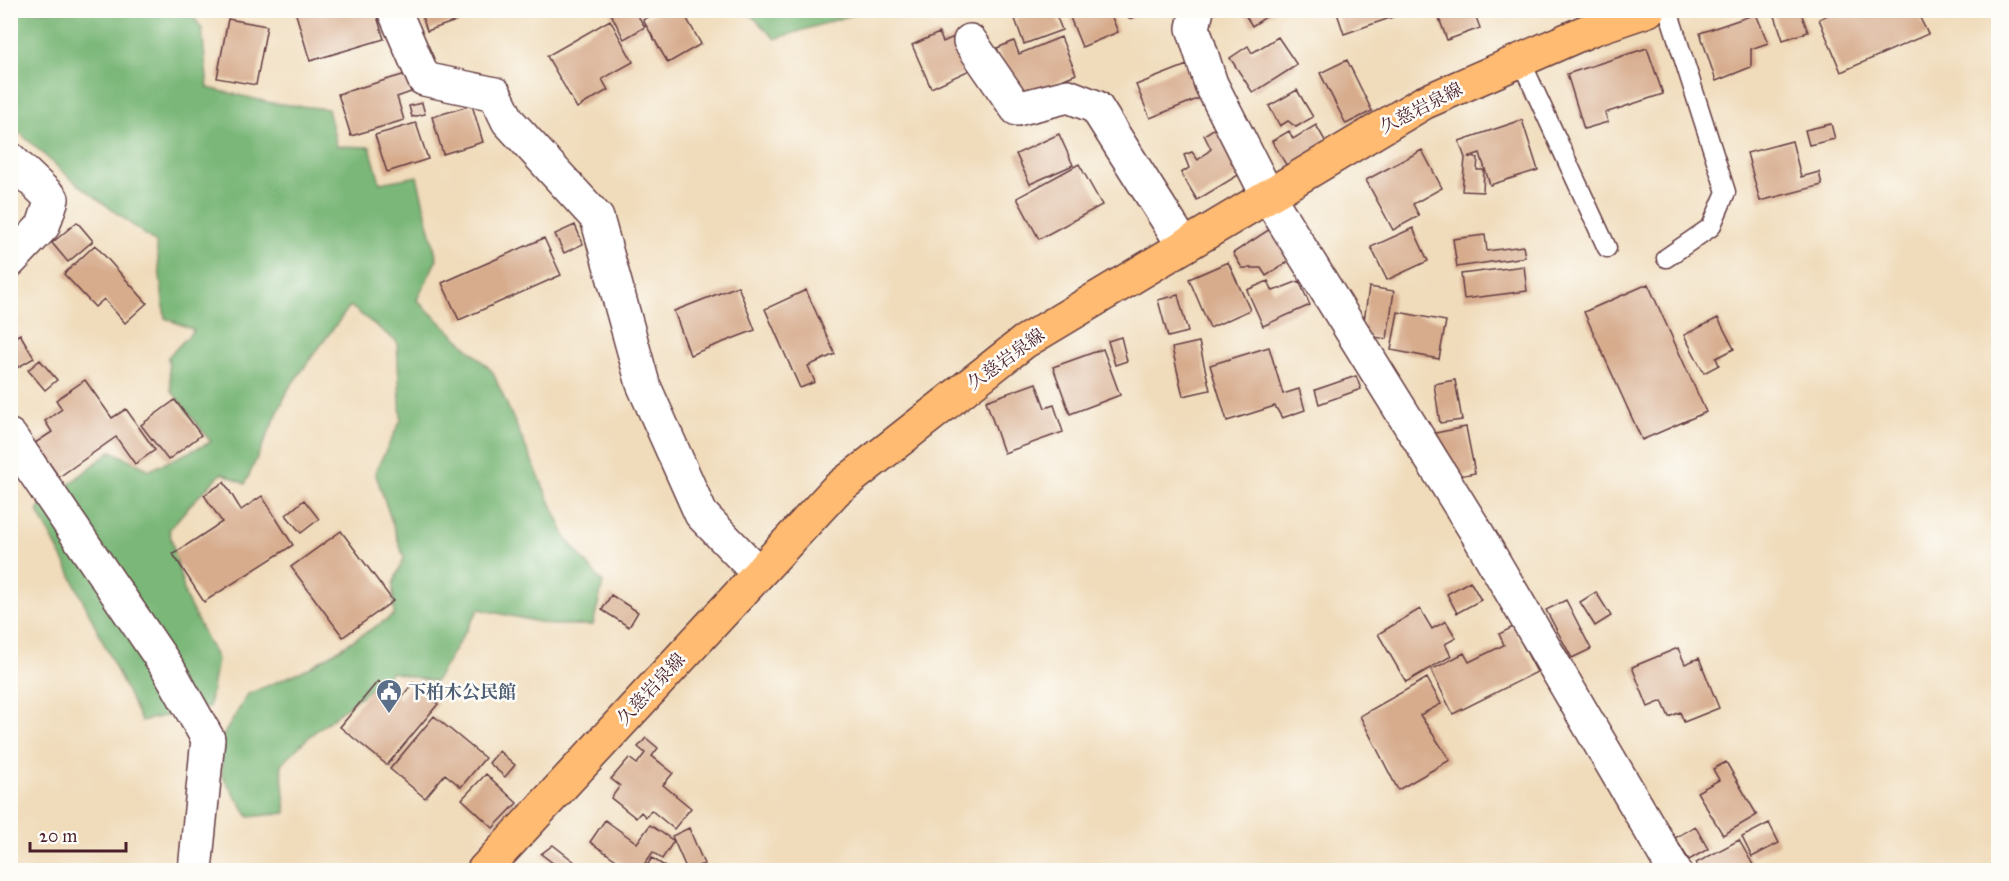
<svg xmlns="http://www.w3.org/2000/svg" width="2009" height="881" font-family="'IM FELL Great Primer','Noto Serif JP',serif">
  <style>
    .forest { fill: #7ab778; stroke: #626b52; stroke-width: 1.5 }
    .building { fill: #d7ac8d }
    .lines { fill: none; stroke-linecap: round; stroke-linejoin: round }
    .service-casing { stroke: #633b41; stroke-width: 21 }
    .minor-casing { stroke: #633b41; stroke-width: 36 }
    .primary-casing { stroke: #633b41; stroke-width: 36 }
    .service { stroke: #fff; stroke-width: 18 }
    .minor { stroke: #fff; stroke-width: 33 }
    .primary { stroke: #ffbb71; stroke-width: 33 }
    .labels { text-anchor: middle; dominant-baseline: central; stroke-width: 5; stroke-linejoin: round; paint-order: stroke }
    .street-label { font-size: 18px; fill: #4a1f2b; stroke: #fdfcf7 }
    .service-label { font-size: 18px; font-weight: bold; fill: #4e5e75; stroke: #fdfcf7; text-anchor: start }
  </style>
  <rect width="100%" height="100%" fill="#fdfcf7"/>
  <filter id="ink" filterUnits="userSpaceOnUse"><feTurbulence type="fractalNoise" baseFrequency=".0167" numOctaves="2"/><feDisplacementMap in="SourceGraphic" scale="12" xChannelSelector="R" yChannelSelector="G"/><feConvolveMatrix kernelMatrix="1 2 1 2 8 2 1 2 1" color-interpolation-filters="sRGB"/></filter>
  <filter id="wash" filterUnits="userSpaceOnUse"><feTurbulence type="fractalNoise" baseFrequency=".008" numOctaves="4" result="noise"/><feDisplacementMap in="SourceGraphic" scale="24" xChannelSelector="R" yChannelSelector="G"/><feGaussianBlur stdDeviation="1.35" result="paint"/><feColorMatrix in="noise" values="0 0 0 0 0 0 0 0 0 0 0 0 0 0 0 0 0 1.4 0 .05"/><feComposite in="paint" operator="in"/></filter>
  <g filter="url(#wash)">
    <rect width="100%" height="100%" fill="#f0dcbb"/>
    <path class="forest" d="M 11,11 L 190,11 L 202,29 L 208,88 L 272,103 L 328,109 L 337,146 L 370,147 L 380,183 L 417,176 L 437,259 L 417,300 L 492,371 L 567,540 L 603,583 L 593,625 L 552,625 L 479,609 L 435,682 L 392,672 L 311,735 L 281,764 L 286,813 L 249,817 L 222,776 L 221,739 L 248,694 L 309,668 L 394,615 L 393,584 L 404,558 L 375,472 L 401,420 L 397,342 L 350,306 L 289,388 L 245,484 L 222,473 L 189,506 L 169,530 L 186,598 L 217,659 L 209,707 L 141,721 L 64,561 L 37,510 L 111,451 L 150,470 L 211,442 L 171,390 L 168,357 L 194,330 L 165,318 L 156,243 L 70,178 L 11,125 Z
      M 747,11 L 864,11 L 775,39 Z"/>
    <g id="blocks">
      <path class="building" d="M 375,10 L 384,39 L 310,61 L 295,11 Z
        M 420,10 L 452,10 L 456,21 L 427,31 Z
        M 609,10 L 648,10 L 638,16 L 645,27 L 624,39 Z
        M 661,10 L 682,10 L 701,44 L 668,63 L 643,20 Z
        M 1037,10 L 1054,10 L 1062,30 L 1024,44 L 1015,19 Z
        M 1067,10 L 1109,10 L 1118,32 L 1082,47 Z
        M 1125,10 L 1150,10 L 1150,11 L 1129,19 Z
        M 1242,10 L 1277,10 L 1252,26 Z
        M 1336,10 L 1410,10 L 1410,11 L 1344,34 Z
        M 1436,10 L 1492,10 L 1492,11 L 1476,17 L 1480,28 L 1447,40 Z
        M 1781,10 L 1800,10 L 1808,32 L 1783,40 L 1774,13 Z
        M 1838,10 L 1916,10 L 1928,34 L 1841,72 L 1819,19 Z
        M 1756,14 L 1768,43 L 1751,49 L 1751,67 L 1716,81 L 1700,33 Z
        M 228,19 L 267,26 L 256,85 L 217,78 Z
        M 610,20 L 633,62 L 602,79 L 608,90 L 577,108 L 547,56 Z
        M 939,33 L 943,42 L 956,36 L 972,69 L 931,88 L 912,45 Z
        M 1061,37 L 1076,74 L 1018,98 L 997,48 L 1014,41 L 1019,54 Z
        M 1278,37 L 1297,65 L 1253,93 L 1230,58 L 1248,46 L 1252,53 Z
        M 1647,48 L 1663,94 L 1605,113 L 1608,122 L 1584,129 L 1567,74 Z
        M 1347,60 L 1372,111 L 1346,124 L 1320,73 Z
        M 1187,65 L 1200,98 L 1150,118 L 1136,85 Z
        M 406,74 L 411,92 L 397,97 L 404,120 L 351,136 L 338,94 Z
        M 1297,90 L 1313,117 L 1296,127 L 1288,121 L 1280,126 L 1269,106 Z
        M 422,103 L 425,114 L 412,117 L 409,106 Z
        M 472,105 L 483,142 L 443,154 L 432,117 Z
        M 1522,120 L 1538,170 L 1490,185 L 1480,153 L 1468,157 L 1478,158 L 1477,170 L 1484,170 L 1483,192 L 1462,191 L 1465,158 L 1459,141 Z
        M 416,123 L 428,159 L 387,172 L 375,135 Z
        M 1831,124 L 1835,139 L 1809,145 L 1805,130 Z
        M 1316,125 L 1327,144 L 1288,168 L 1272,141 L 1289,131 L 1293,139 Z
        M 1218,126 L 1240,174 L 1197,200 L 1181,173 L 1189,168 L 1184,155 L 1192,152 L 1198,160 L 1211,149 L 1204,135 Z
        M 1059,134 L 1073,165 L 1030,184 L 1016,154 Z
        M 1792,141 L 1801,177 L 1819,172 L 1822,185 L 1760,201 L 1747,153 Z
        M 1422,150 L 1442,188 L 1413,204 L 1419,216 L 1393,230 L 1366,180 Z
        M 1079,164 L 1102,205 L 1039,239 L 1017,198 Z
        M 77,222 L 93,241 L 68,262 L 52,243 Z
        M 575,225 L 583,244 L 564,253 L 555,234 Z
        M 1413,228 L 1428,261 L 1387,280 L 1371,247 Z
        M 1270,229 L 1291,260 L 1266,276 L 1261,268 L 1242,268 L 1233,253 Z
        M 1485,235 L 1487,251 L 1523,246 L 1525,257 L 1457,267 L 1453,239 Z
        M 544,238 L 561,275 L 459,320 L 442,283 Z
        M 95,245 L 147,303 L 125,323 L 104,299 L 95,307 L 64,274 Z
        M 1228,262 L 1250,310 L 1210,328 L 1189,279 Z
        M 1524,266 L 1527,291 L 1464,299 L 1461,274 Z
        M 1268,281 L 1273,291 L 1299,281 L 1310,305 L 1263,326 L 1247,290 Z
        M 1648,284 L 1706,412 L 1642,440 L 1584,312 Z
        M 738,286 L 755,330 L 690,355 L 674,311 Z
        M 1369,287 L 1394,291 L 1387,339 L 1362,335 Z
        M 806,290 L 835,354 L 808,366 L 815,382 L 800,388 L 765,309 Z
        M 1178,295 L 1188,332 L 1168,337 L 1158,300 Z
        M 1398,312 L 1446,321 L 1439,359 L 1391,350 Z
        M 1718,318 L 1734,349 L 1716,358 L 1719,365 L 1704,373 L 1684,335 Z
        M 20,334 L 34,358 L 10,372 L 10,340 Z
        M 1121,337 L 1127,361 L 1115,365 L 1108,341 Z
        M 1199,342 L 1210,390 L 1183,396 L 1172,348 Z
        M 1269,347 L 1283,394 L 1299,389 L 1305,410 L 1282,418 L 1275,406 L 1227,421 L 1210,365 Z
        M 1103,349 L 1120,395 L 1070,414 L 1053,367 Z
        M 40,360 L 57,380 L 45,390 L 28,370 Z
        M 1356,376 L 1361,389 L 1319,404 L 1315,390 Z
        M 85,380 L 112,418 L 126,409 L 155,450 L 135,464 L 116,437 L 59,477 L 35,443 L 52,432 L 45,421 L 62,409 L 56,400 Z
        M 1455,380 L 1462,420 L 1440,423 L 1434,384 Z
        M 1036,383 L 1045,408 L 1054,405 L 1063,432 L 1004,453 L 986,401 Z
        M 175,400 L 201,435 L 168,460 L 141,425 Z
        M 1466,427 L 1475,473 L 1454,477 L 1441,463 L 1435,433 Z
        M 224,482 L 241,510 L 262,496 L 293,545 L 204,602 L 173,554 L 222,522 L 204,495 Z
        M 304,500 L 319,519 L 301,533 L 286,515 Z
        M 341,531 L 393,601 L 343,637 L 291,567 Z
        M 1470,581 L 1481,600 L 1457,613 L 1447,594 Z
        M 1596,592 L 1611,616 L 1595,626 L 1580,602 Z
        M 611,595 L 638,612 L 629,627 L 602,610 Z
        M 1566,600 L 1591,649 L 1572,658 L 1546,610 Z
        M 1420,609 L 1432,629 L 1446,621 L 1456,638 L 1445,644 L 1451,656 L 1406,682 L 1378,634 Z
        M 1513,627 L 1537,672 L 1453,714 L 1431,670 L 1464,653 L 1469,662 L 1504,645 L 1499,634 Z
        M 1678,648 L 1685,664 L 1699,658 L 1719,708 L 1684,722 L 1680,712 L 1669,717 L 1662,701 L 1648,707 L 1632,667 Z
        M 1427,678 L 1441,704 L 1420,715 L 1450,760 L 1398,790 L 1360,716 Z
        M 378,681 L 400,699 L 413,683 L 438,704 L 387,765 L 340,727 Z
        M 434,716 L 485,758 L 461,787 L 445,774 L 425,798 L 390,769 Z
        M 646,738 L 658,748 L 652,756 L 673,773 L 663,785 L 691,808 L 674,829 L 651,810 L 646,817 L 641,812 L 636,818 L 611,798 L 620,786 L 611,779 L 629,758 L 637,764 L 645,753 L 638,747 Z
        M 499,751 L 515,765 L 505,777 L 489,763 Z
        M 1726,762 L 1757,815 L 1723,835 L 1697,792 L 1719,780 L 1713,769 Z
        M 486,774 L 517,803 L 493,828 L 462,799 Z
        M 605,820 L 637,843 L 650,825 L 674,841 L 662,859 L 653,852 L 640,870 L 631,870 L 590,842 Z
        M 1769,823 L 1779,843 L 1752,857 L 1742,837 Z
        M 1695,826 L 1708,849 L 1689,860 L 1675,838 Z
        M 689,828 L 704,864 L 687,870 L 672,836 Z
        M 1739,840 L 1756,870 L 1700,870 L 1696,863 Z
        M 553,845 L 585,870 L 562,870 L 541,854 Z
        M 652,858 L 669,869 L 668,870 L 644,870 Z"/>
    </g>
  </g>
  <g filter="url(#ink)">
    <use href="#blocks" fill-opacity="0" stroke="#633b41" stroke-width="1.5"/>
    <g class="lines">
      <defs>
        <path id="service" d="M 1521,61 L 1607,248
          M 1666,258 L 1711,227 L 1726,192 L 1668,10"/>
        <path id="minor" d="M 394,10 L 424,79 L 495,94 L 508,121 L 597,218 L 643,384 L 701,514 L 758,573
          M 1197,10 L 1193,28 L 1211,84 L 1268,196 L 1477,533 L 1674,870
          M 970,41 L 1017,109 L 1068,96 L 1096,107 L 1184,246
          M 10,159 L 52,199 L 43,226 L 10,261
          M 10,436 L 169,670 L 208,739 L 195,870"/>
        <path id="primary" d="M 484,870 L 836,490 L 1024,342 L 1423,103 L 1592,29 L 1648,10"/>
      </defs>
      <use href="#service" class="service-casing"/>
      <use href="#minor" class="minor-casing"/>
      <use href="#primary" class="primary-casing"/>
      <use href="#service" class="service"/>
      <use href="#minor" class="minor"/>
      <use href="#primary" class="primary"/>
    </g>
  </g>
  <defs>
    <symbol id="civic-pin" viewBox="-11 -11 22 30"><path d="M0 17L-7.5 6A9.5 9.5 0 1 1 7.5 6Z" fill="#5c6f8a" stroke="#fdfcf7"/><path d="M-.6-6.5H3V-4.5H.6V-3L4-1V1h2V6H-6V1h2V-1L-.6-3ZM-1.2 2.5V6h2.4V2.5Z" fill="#fff"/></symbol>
  </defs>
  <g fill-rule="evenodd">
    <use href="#civic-pin" x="374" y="677" width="30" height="40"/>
  </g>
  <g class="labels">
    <g class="street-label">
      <text transform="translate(1421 108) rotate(-27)">久慈岩泉線</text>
      <text transform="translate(1006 359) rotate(-36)">久慈岩泉線</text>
      <text transform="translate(651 689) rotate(-47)">久慈岩泉線</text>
    </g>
    <g class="service-label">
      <text x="408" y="692">下柏木公民館</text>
    </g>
  </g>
  <rect width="2009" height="881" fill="none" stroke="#fdfcf7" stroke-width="36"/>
  <path d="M30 842v9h96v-9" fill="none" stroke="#4a1f2b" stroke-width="3"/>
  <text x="39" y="842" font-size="18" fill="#4a1f2b" stroke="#fdfcf7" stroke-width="4.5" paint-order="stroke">20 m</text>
</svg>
